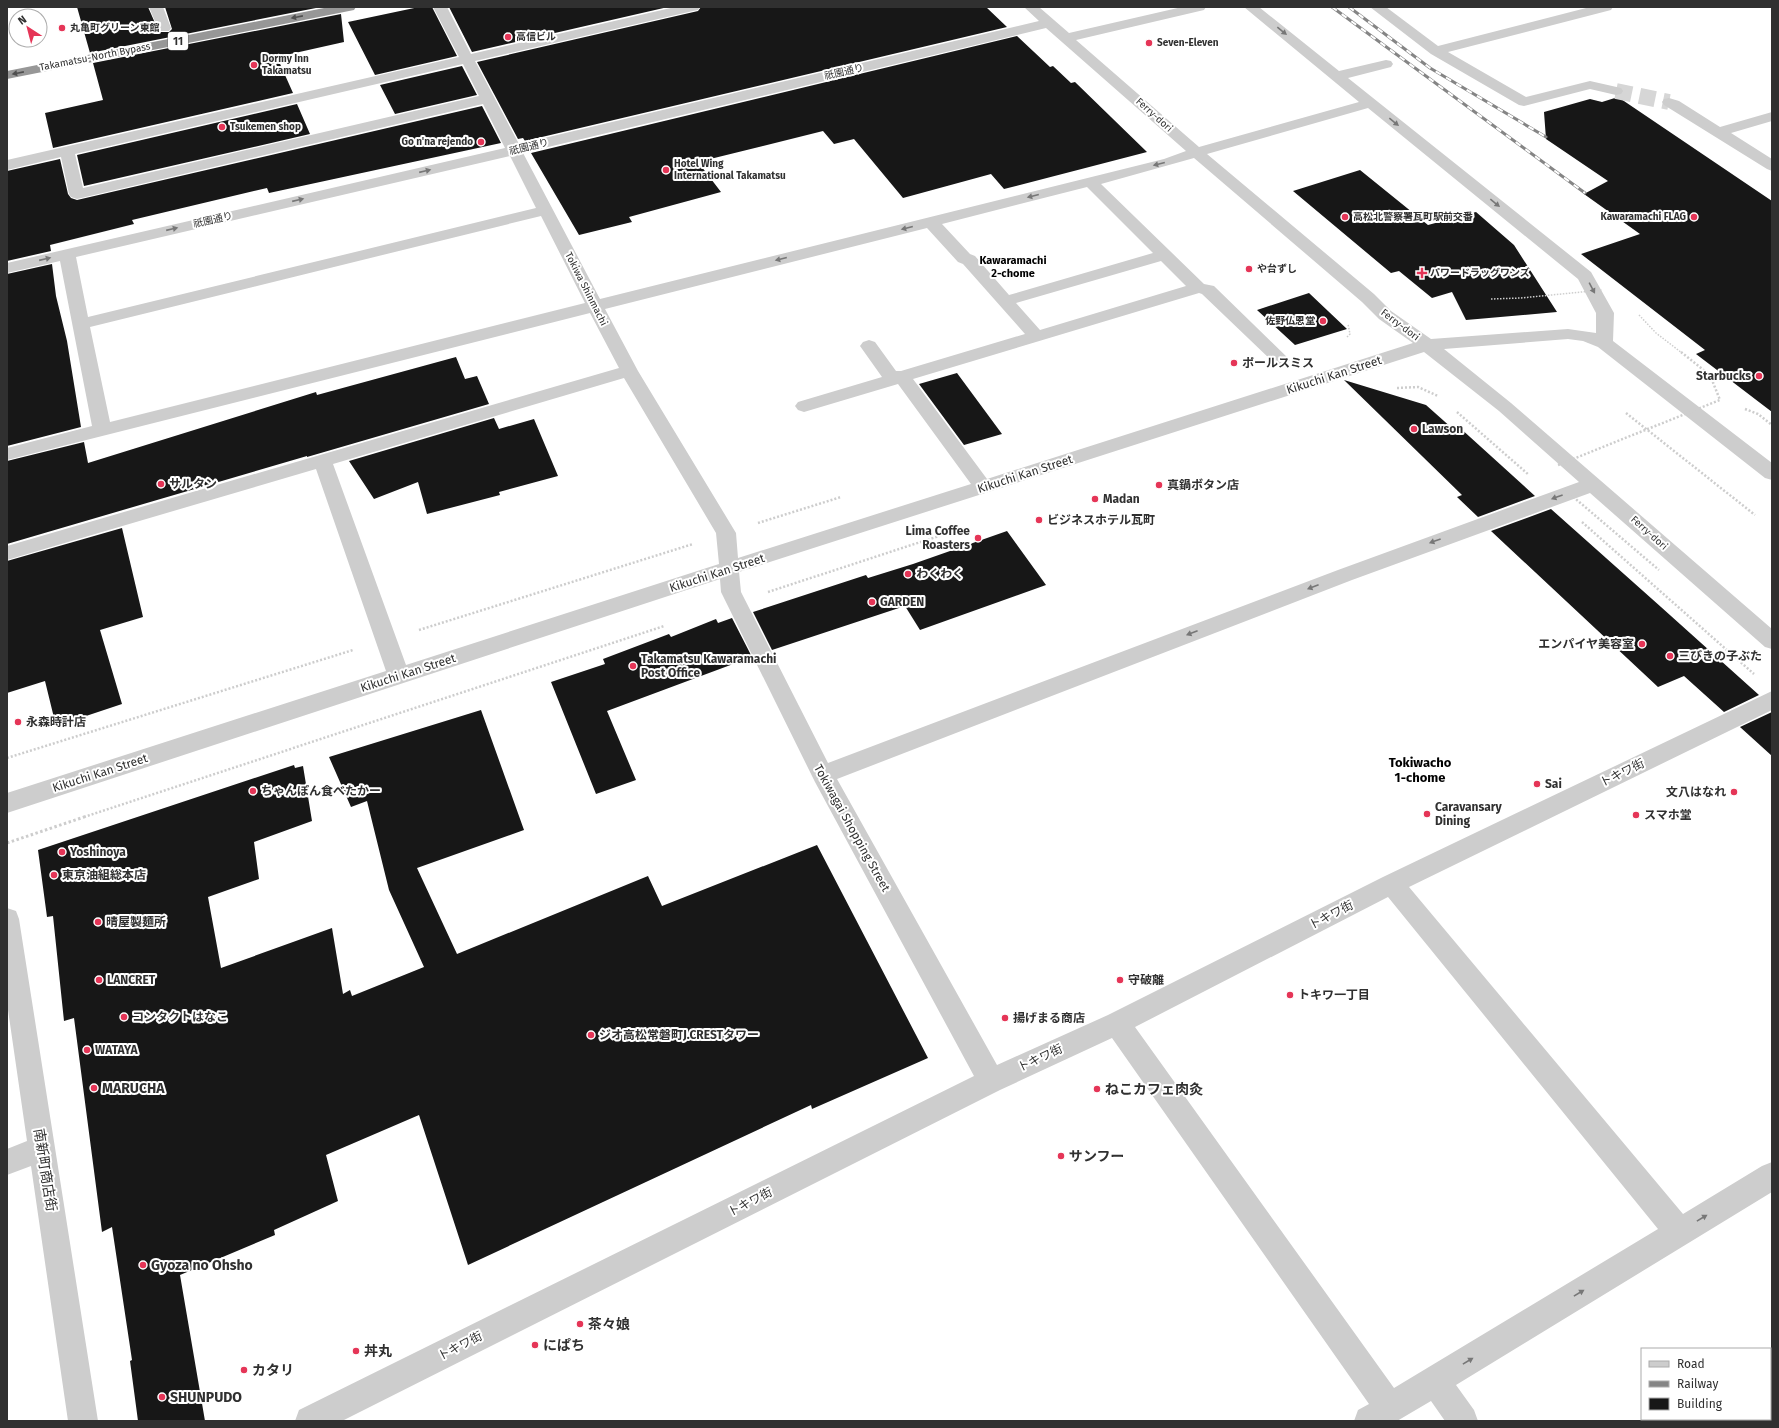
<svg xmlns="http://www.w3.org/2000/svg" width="1779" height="1428" font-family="'Fira Sans','Noto Sans JP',sans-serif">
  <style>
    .building { fill: #171717 }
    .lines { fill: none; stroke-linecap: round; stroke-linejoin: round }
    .minor-tunnel { stroke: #d6d6d6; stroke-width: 16; stroke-dasharray: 16 8; stroke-linecap: butt }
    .path-far2 { stroke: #cdcdcd; stroke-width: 1.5; stroke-dasharray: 1.5 1.5; stroke-linecap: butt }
    .path-far1 { stroke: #cdcdcd; stroke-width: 2.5; stroke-dasharray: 2 2; stroke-linecap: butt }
    .path { stroke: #cdcdcd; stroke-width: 3; stroke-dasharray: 2.5 2.5; stroke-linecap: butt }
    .minor { fill: #cdcdcd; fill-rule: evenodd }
    .highway { fill: #979797; fill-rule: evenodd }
    .rail-casing { stroke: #858585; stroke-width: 3 }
    .rail { stroke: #fff; stroke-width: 2; stroke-dasharray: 6; stroke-linecap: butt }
    .path-bridge-far1 { stroke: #cdcdcd; stroke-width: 1.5; stroke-dasharray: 1.5 1.5; stroke-linecap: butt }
    .path-bridge { stroke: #cdcdcd; stroke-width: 2.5; stroke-dasharray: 2 2; stroke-linecap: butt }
    .oneway { fill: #4f4f4f }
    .oneway2 { fill: #777 }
    .poi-dot { fill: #e53557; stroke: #fff; stroke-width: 1.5 }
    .labels { text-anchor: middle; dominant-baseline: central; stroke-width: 4; stroke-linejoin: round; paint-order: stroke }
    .far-poi-label { font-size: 10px; font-weight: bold; fill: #303030; stroke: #fff; text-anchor: start }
    .far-street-label { font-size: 10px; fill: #303030; stroke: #fff }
    .shield { fill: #fff; stroke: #6e6e6e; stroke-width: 1 }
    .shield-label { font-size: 11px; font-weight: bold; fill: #303030 }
    .far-neighbourhood-label { font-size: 11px; font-weight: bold; fill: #000; stroke: #fff }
    .poi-label { font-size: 12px; font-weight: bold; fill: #303030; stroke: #fff; text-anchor: start }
    .street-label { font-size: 12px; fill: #303030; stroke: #fff }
    .neighbourhood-label { font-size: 13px; font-weight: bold; fill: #000; stroke: #fff }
    .near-poi-label { font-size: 14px; font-weight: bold; fill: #303030; stroke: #fff; text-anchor: start }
    .near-street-label { font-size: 14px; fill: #303030; stroke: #fff }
  </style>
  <rect width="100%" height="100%" fill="#fff"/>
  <path class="building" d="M 77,7 L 148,7 L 159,32 L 169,32 L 172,29 L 165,7 L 321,7 L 90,53 Z
    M 419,7 L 432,7 L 457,56 L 375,75 L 348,22 Z
    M 449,7 L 668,7 L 472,52 Z
    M 701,7 L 986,7 L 1007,27 L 525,141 L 523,138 L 518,139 L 477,62 L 698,11 Z
    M 341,14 L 344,42 L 277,57 L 293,93 L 53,148 L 45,113 L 103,100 L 93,63 Z
    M 1017,36 L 1050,67 L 1053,66 L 1071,83 L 1075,82 L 1147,152 L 1004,189 L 991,174 L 903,198 L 854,139 L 834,144 L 823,131 L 698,162 L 721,192 L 629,217 L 632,222 L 579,235 L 531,153 Z
    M 462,66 L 477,95 L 395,114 L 380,85 Z
    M 1618,97 L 1772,201 L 1772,412 L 1696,354 L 1705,350 L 1581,254 L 1640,234 L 1584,194 L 1608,181 L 1546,139 L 1544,112 L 1590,99 L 1602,102 Z
    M 297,104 L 310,134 L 84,186 L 77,155 Z
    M 482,106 L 501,143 L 269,193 L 267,188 L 132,220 L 134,224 L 50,245 L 51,251 L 7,261 L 7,171 L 60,159 L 68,194 L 71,198 L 77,200 Z
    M 1360,170 L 1428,225 L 1476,212 L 1514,245 L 1557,312 L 1466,320 L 1452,292 L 1432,298 L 1399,271 L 1391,273 L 1293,191 Z
    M 52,264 L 56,296 L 67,341 L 81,427 L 7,446 L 7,274 Z
    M 1309,293 L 1347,329 L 1295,345 L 1257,310 Z
    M 456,357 L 465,379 L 477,376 L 489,404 L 307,457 L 307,456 L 7,544 L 7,461 L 84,442 L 88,463 L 316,392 L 317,395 Z
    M 957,373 L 1002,434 L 964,445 L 919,384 Z
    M 1344,380 L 1426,405 L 1453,429 L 1459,427 L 1535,496 L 1478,517 L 1457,497 L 1462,495 Z
    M 494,418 L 499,429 L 534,419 L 558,476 L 499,492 L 500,495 L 427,514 L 418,482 L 374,499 L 349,461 Z
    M 1551,509 L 1661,607 L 1759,695 L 1724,712 L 1684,676 L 1658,687 L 1491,531 Z
    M 122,528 L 143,617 L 100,630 L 122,704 L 56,726 L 45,681 L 7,693 L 7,561 Z
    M 1007,531 L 1046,585 L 920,630 L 905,606 L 772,650 L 753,612 L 866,575 L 868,578 L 913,564 Z
    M 732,618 L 752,657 L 607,711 L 636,780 L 596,794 L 551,682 L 605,664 L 603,659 L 669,634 L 671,637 L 716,619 L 718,623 Z
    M 481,710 L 524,830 L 417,868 L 457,954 L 648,876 L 662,906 L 817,845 L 928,1058 L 812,1109 L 811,1105 L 468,1265 L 419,1115 L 326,1155 L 338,1201 L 274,1230 L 275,1235 L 180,1275 L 205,1421 L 138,1421 L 130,1361 L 132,1360 L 112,1227 L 102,1232 L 74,1018 L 64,1021 L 53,916 L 47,917 L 38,850 L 294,765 L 295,768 L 303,766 L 312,821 L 254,842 L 259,879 L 208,897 L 221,968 L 332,928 L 343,994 L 350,990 L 352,996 L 424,967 L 389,890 L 367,801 L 351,807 L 329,757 Z
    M 1772,712 L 1772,756 L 1740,727 Z"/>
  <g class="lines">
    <path class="minor-tunnel" d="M 1616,91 L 1669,102"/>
    <path class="path-far2" d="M 1491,299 L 1521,298
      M 1639,315 L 1656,333 L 1682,353
      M 1347,337 L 1350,334 L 1348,324"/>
    <path class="path-far1" d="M 1681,352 L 1710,375
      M 1397,388 L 1418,387 L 1438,396
      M 1745,409 L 1758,414 L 1772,425
      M 1457,412 L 1529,475
      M 1626,413 L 1755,515
      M 1582,522 L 1754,674
      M 758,523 L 841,497
      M 768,592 L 942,535
      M 419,630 L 693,544
      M 7,758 L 353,650
      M 84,817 L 664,626"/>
    <path class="path" d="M 7,843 L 87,816"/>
    <path class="minor" d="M 149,7 L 163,7 L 171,28 L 169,31 L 159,31 Z
      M 433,7 L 447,7 L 471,54 L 675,7 L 700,7 L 698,10 L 693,11 L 475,61 L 519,144 L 1039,21 L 1024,7 L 1039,7 L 1069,33 L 1182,7 L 1206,7 L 1204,10 L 1076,40 L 1199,147 L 1359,102 L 1244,7 L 1259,7 L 1339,71 L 1386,60 L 1391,61 L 1393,64 L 1391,67 L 1348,78 L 1591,272 L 1614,313 L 1613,341 L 1772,463 L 1772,480 L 1765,478 L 1598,347 L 1583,341 L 1568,339 L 1444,349 L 1511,403 L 1772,629 L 1772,649 L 1765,647 L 1590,493 L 1352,580 L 837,779 L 997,1065 L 1108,1015 L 1383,877 L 1772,691 L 1772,710 L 1409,887 L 1683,1214 L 1762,1166 L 1772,1162 L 1772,1192 L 1456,1385 L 1474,1410 L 1478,1421 L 1445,1421 L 1431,1401 L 1397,1421 L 1354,1421 L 1358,1410 L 1369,1404 L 1112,1038 L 1000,1090 L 342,1421 L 295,1421 L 299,1410 L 974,1076 L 815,782 L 721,592 L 720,579 L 7,813 L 7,793 L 386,671 L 316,469 L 7,560 L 7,546 L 619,368 L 590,313 L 7,460 L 7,448 L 92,426 L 60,261 L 7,273 L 7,263 L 505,148 L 483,104 L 77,199 L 71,197 L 69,194 L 61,157 L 7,170 L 7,160 L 459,57 ZM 1046,28 L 1186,151 L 1164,159 L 600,299 L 523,153 ZM 463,64 L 479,96 L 83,188 L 75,154 ZM 1368,108 L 1578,279 L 1596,313 L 1596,333 L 1568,329 L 1431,339 L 1391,311 L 1374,294 L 1207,154 ZM 510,156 L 536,208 L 88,317 L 76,257 ZM 1194,158 L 1362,302 L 1379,319 L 1413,343 L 987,479 L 913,379 L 1199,293 L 1202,294 L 1275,364 L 1281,366 L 1287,364 L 1290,360 L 1214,286 L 1204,284 L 1101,184 ZM 1087,187 L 1153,253 L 1009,295 L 975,256 L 970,254 L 942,224 ZM 541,216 L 585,303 L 110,422 L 90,327 ZM 927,228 L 958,262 L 963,264 L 1025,334 L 901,371 L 896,371 L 875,342 L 869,340 L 863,342 L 860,346 L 882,377 L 798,402 L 795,406 L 798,410 L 804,412 L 898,384 L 971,484 L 738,558 L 736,533 L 638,371 L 605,309 ZM 1161,261 L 1186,286 L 1040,330 L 1016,303 ZM 1424,352 L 1499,411 L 1579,482 L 1338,570 L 828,763 L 741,592 L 739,572 ZM 624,378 L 716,533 L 719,564 L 406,665 L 333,464 ZM 1388,897 L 1658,1229 L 1394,1388 L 1135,1027 Z
      M 1370,7 L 1386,7 L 1438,46 L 1590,7 L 1613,7 L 1611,10 L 1448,52 L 1526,97 L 1590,81 L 1621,88 L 1623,91 L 1621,94 L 1616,95 L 1590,89 L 1524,106 L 1519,105 L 1431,54 Z
      M 1669,98 L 1679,101 L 1720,127 L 1772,112 L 1772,121 L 1731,133 L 1772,159 L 1772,171 L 1767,169 L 1664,105 L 1662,102 L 1664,99 Z
      M 7,908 L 16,911 L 19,919 L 98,1421 L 68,1421 L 31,1166 L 7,1175 L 7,1149 L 27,1141 L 7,1003 Z"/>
    <path class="highway" d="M 329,7 L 356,7 L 354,10 L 349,11 L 7,79 L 7,71 Z"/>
    <defs>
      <path id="rail" d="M 1332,7 L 1585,193
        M 1349,7 L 1430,68 L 1546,137"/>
    </defs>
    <use href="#rail" class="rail-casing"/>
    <use href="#rail" class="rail"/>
    <path class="path-bridge-far1" d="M 1521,298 L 1602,290"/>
    <path class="path-bridge" d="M 1558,465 L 1720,400 L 1710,375
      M 1564,489 L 1659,570"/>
  </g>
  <defs><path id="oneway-solid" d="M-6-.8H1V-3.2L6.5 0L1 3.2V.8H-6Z"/></defs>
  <g class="oneway">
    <use href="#oneway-solid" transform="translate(297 17) rotate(169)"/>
    <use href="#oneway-solid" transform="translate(18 73) rotate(169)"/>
  </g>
  <g class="oneway2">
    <use href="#oneway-solid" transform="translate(1282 31) rotate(39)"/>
    <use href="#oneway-solid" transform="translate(1394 122) rotate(39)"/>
    <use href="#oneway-solid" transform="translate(1159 164) rotate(166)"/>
    <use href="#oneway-solid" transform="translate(425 171) rotate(-13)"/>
    <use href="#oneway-solid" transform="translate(1033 196) rotate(166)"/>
    <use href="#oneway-solid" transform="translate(298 200) rotate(-13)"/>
    <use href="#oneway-solid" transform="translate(1495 203) rotate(39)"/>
    <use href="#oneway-solid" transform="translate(907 228) rotate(166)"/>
    <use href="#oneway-solid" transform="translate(172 229) rotate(-13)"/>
    <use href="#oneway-solid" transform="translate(45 259) rotate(-13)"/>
    <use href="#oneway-solid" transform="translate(781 259) rotate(166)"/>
    <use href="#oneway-solid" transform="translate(1592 288) rotate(62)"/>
    <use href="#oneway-solid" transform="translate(1557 497) rotate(160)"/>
    <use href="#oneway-solid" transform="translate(1435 541) rotate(160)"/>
    <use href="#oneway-solid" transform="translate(1313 587) rotate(159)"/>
    <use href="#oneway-solid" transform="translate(1192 633) rotate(159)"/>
    <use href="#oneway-solid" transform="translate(1702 1218) rotate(-31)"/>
    <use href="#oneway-solid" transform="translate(1579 1293) rotate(-31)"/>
    <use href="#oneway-solid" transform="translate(1468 1361) rotate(-31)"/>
  </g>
  <g class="poi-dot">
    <circle cx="62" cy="28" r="4"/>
    <circle cx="508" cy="37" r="4"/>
    <circle cx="1149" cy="43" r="4"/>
    <circle cx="254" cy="65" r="4"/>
    <circle cx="222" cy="127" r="4"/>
    <circle cx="481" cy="142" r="4"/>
    <circle cx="666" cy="170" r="4"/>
    <circle cx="1345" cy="217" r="4"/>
    <circle cx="1694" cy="217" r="4"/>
    <circle cx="1249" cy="269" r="4"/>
    <path d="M1420 267h4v4h4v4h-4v4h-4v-4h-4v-4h4z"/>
    <circle cx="1323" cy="321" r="4"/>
    <circle cx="1234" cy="363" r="4"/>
    <circle cx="1759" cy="376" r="4"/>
    <circle cx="1414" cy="429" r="4"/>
    <circle cx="161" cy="484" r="4"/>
    <circle cx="1159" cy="485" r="4"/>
    <circle cx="1095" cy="499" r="4"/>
    <circle cx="1039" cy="520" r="4"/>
    <circle cx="978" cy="538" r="4"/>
    <circle cx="908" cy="574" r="4"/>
    <circle cx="872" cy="602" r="4"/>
    <circle cx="1642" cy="644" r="4"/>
    <circle cx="1670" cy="656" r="4"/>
    <circle cx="633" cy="666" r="4"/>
    <circle cx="18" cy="722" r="4"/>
    <circle cx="1537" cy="784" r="4"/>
    <circle cx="253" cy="791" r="4"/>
    <circle cx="1734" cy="792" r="4"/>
    <circle cx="1427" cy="814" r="4"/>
    <circle cx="1636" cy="815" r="4"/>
    <circle cx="62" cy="852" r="4"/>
    <circle cx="54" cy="875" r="4"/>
    <circle cx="98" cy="922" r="4"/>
    <circle cx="99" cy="980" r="4"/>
    <circle cx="1120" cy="980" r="4"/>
    <circle cx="1290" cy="995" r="4"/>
    <circle cx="124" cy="1017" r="4"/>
    <circle cx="1005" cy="1018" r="4"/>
    <circle cx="591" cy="1035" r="4"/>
    <circle cx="87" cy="1050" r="4"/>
    <circle cx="94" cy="1088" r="4"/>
    <circle cx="1097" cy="1089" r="4"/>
    <circle cx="1061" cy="1156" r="4"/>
    <circle cx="143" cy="1265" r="4"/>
    <circle cx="580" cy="1324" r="4"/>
    <circle cx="535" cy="1345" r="4"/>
    <circle cx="356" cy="1351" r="4"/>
    <circle cx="244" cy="1370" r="4"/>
    <circle cx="162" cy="1397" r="4"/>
  </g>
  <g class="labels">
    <g class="far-poi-label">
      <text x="70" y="28">丸亀町グリーン東館</text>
      <text x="516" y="37">高信ビル</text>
      <text x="1157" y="43">Seven-Eleven</text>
      <text x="262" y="59">Dormy Inn<tspan x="262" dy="12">Takamatsu</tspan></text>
      <text x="230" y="127">Tsukemen shop</text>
      <text x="473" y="142" text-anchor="end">Go n'na rejendo</text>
      <text x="674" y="164">Hotel Wing<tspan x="674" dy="12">International Takamatsu</tspan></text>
      <text x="1353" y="217">高松北警察署瓦町駅前交番</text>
      <text x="1686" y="217" text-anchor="end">Kawaramachi FLAG</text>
      <text x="1257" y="269">や台ずし</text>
      <text x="1430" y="273">パワードラッグワンズ</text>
      <text x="1315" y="321" text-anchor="end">佐野仏恩堂</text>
    </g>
    <g class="far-street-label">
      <text transform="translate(95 57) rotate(-11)">Takamatsu-North Bypass</text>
      <text transform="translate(844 72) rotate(-13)">祇園通り</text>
      <text transform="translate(1154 115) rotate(42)">Ferry-dori</text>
      <text transform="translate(529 147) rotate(-14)">祇園通り</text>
      <text transform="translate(213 220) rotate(-13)">祇園通り</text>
      <text transform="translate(586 289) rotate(63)">Tokiwa Shinmachi</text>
      <text transform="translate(1400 325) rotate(37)">Ferry-dori</text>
      <text transform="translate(1649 533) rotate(42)">Ferry-dori</text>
    </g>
    <rect class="shield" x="168" y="32" width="20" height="18" rx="3"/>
    <g class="shield-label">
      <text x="178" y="41">11</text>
    </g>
    <g class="far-neighbourhood-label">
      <text x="1013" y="260">Kawaramachi<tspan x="1013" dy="13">2-chome</tspan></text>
    </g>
    <g class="poi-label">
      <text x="1242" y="363">ポールスミス</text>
      <text x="1751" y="376" text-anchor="end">Starbucks</text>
      <text x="1422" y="429">Lawson</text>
      <text x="169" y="484">サルタン</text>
      <text x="1167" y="485">真鍋ボタン店</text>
      <text x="1103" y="499">Madan</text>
      <text x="1047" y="520">ビジネスホテル瓦町</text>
      <text x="970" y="531" text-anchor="end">Lima Coffee<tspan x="970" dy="14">Roasters</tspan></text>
      <text x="916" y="574">わくわく</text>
      <text x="880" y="602">GARDEN</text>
      <text x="1634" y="644" text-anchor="end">エンパイヤ美容室</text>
      <text x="1678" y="656">三びきの子ぶた</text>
      <text x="641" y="659">Takamatsu Kawaramachi<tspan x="641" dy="14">Post Office</tspan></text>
      <text x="26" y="722">永森時計店</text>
      <text x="1545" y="784">Sai</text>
      <text x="261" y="791">ちゃんぽん食べたかー</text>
      <text x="1726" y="792" text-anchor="end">文八はなれ</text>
      <text x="1435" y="807">Caravansary<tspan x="1435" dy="14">Dining</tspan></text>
      <text x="1644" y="815">スマホ堂</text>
      <text x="70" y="852">Yoshinoya</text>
      <text x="62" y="875">東京油組総本店</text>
      <text x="106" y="922">晴屋製麺所</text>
      <text x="107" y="980">LANCRET</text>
      <text x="1128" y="980">守破離</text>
      <text x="1298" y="995">トキワ一丁目</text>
      <text x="132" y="1017">コンタクトはなこ</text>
      <text x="1013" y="1018">揚げまる商店</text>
      <text x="599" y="1035">ジオ高松常磐町J.CRESTタワー</text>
      <text x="95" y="1050">WATAYA</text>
    </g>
    <g class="street-label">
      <text transform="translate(1334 375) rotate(-18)">Kikuchi Kan Street</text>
      <text transform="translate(1025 474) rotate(-18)">Kikuchi Kan Street</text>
      <text transform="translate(717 573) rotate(-18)">Kikuchi Kan Street</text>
      <text transform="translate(408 673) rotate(-18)">Kikuchi Kan Street</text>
      <text transform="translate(100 773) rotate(-18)">Kikuchi Kan Street</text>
      <text transform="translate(1622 773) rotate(-26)">トキワ街</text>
      <text transform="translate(852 828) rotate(61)">Tokiwagai Shopping Street</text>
      <text transform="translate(1331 915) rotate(-27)">トキワ街</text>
      <text transform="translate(1040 1058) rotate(-25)">トキワ街</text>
      <text transform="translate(750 1202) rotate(-27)">トキワ街</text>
      <text transform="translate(460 1346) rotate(-27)">トキワ街</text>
    </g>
    <g class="neighbourhood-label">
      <text x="1420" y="762">Tokiwacho<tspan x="1420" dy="15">1-chome</tspan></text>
    </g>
    <g class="near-poi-label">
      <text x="102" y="1088">MARUCHA</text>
      <text x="1105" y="1089">ねこカフェ肉灸</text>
      <text x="1069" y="1156">サンフー</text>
      <text x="151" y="1265">Gyoza no Ohsho</text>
      <text x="588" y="1324">茶々娘</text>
      <text x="543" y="1345">にぱち</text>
      <text x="364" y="1351">丼丸</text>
      <text x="252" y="1370">カタリ</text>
      <text x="170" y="1397">SHUNPUDO</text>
    </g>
    <g class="near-street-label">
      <text transform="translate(45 1170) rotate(81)">南新町商店街</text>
    </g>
  </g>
  <rect width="1779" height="1428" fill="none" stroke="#303030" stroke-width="16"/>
  <rect x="1641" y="1348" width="130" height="72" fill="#ffffff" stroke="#acacac"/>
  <rect x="1649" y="1361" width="20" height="6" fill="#cdcdcd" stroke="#acacac"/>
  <text x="1677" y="1368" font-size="12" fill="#303030">Road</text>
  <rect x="1649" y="1381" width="20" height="6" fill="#858585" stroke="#acacac"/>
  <text x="1677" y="1388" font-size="12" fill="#303030">Railway</text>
  <rect x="1649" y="1398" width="20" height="12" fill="#171717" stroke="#acacac"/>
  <text x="1677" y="1408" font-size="12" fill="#303030">Building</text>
  <g transform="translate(28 28) rotate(324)"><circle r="19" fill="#ffffff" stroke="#acacac"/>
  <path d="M0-3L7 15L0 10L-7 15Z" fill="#e53557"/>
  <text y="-6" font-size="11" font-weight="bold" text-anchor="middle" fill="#303030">N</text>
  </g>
</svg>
